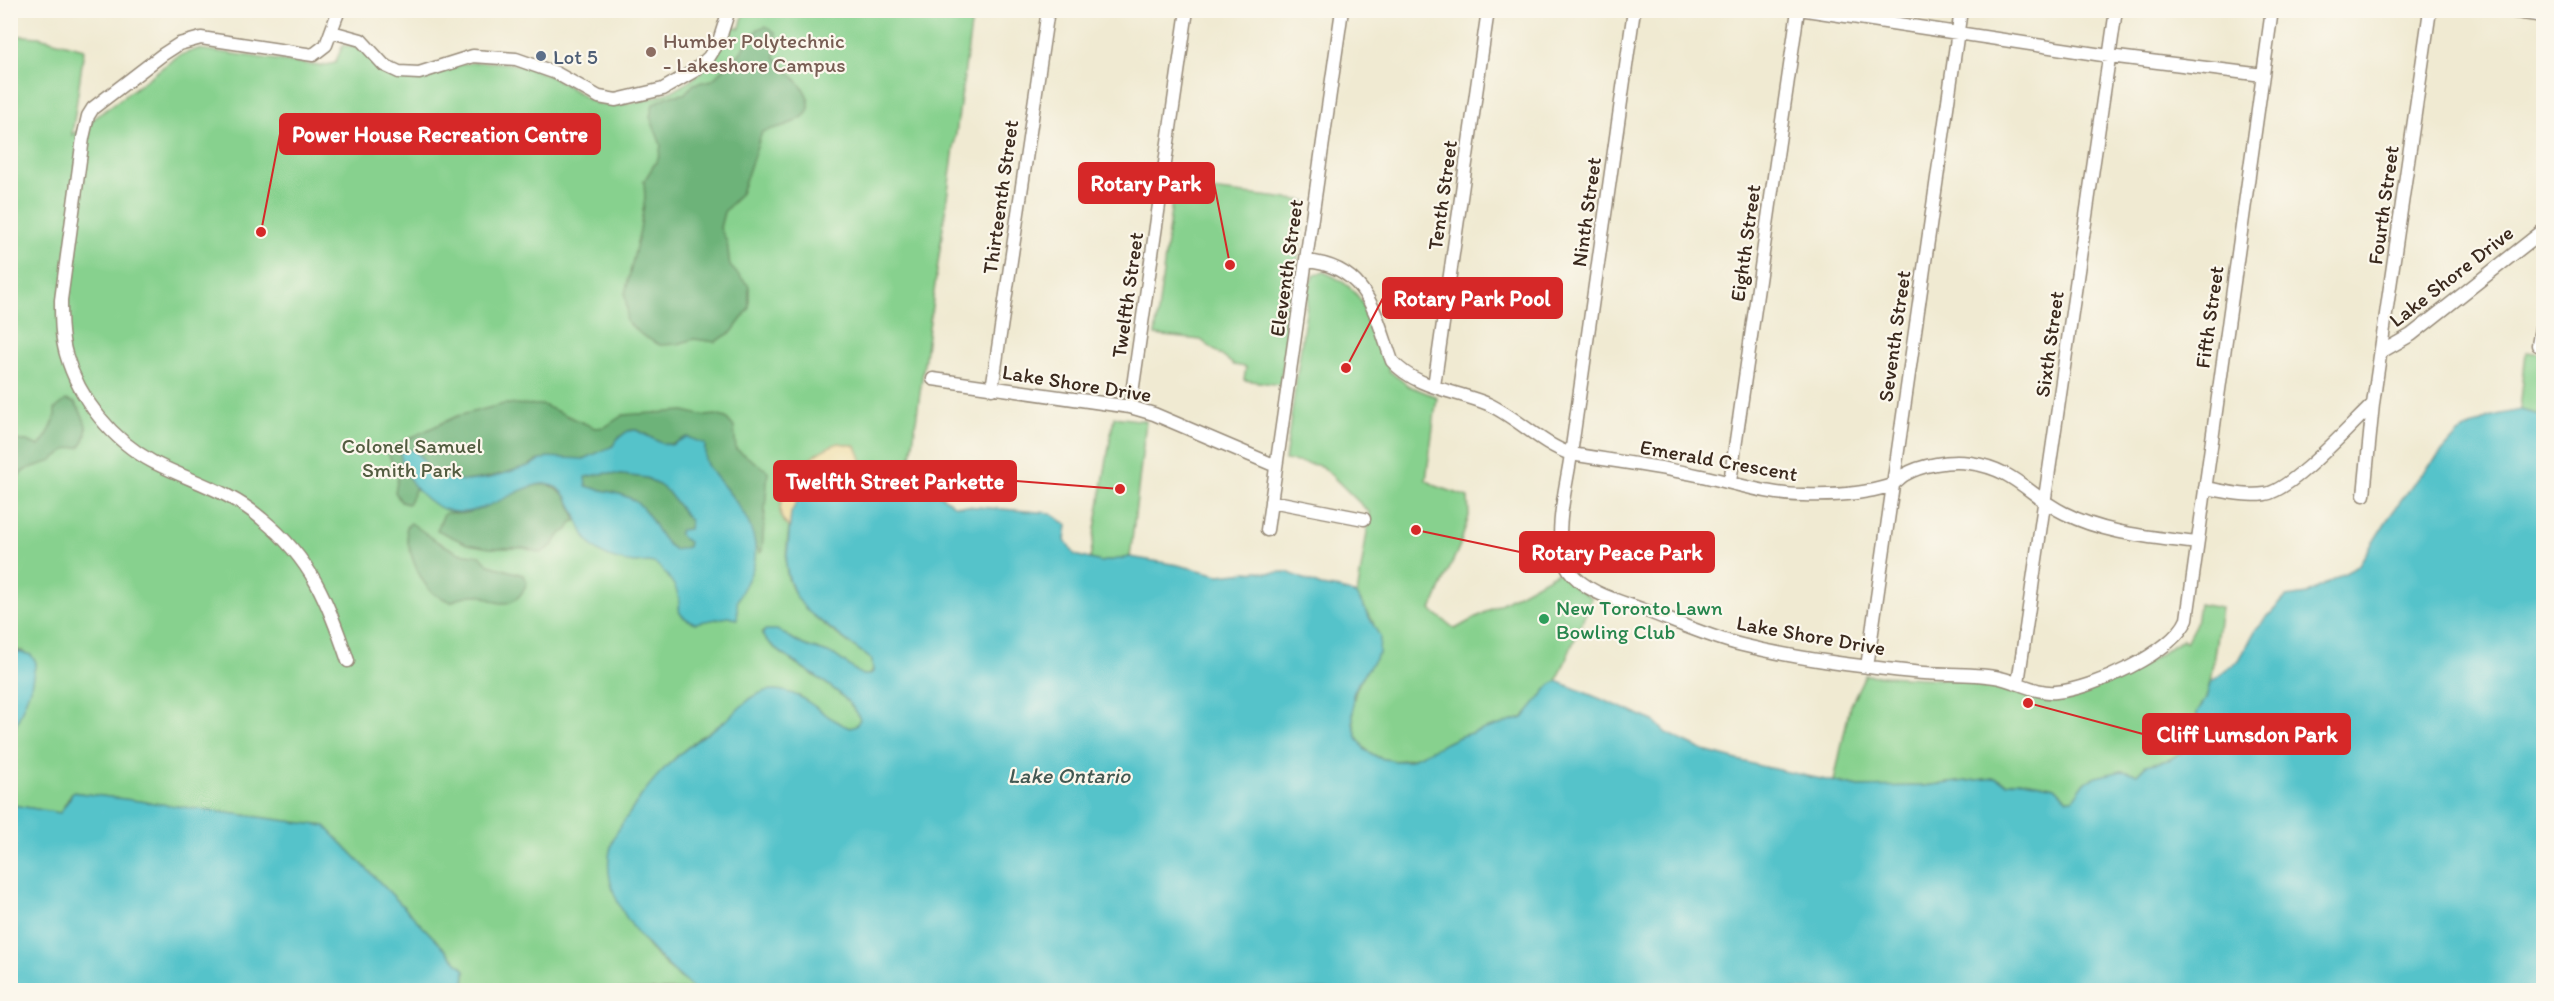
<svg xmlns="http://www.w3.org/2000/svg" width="2554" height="1001" font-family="Itim,sans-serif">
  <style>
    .green { fill: #87d18e; stroke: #617e56; stroke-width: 1.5 }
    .forest { fill: #6db379; stroke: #546e4c; stroke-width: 1.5 }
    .sand { fill: #eeda9e; stroke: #94825e; stroke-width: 1.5 }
    .water { fill: #55c3ca; stroke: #487674; stroke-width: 1.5; fill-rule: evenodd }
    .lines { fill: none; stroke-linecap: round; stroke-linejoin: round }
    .street-casing { stroke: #968a78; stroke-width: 15 }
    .street { stroke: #fff; stroke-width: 12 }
    .education-dot { fill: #8d6e63; stroke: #fbf7ec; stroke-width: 2 }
    .service-dot { fill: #5c6f8a; stroke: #fbf7ec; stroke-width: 2 }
    .leisure-dot { fill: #2e9e5b; stroke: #fbf7ec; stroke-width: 2 }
    .labels { text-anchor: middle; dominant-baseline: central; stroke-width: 4.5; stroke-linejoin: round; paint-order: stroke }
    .education-label { font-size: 21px; fill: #785e54; stroke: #fbf7ec; text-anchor: start }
    .service-label { font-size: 21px; fill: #4e5e75; stroke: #fbf7ec; text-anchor: start }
    .street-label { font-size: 21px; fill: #3b2a1e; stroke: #fbf7ec }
    .park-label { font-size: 21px; fill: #525c40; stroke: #fbf7ec }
    .leisure-label { font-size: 21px; fill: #27864d; stroke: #fbf7ec; text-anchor: start }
    .water-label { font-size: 22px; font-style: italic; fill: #435852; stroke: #fbf7ec }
    .leader { fill: none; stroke: #d62828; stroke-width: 2 }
    .callout-dot { fill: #d62828; stroke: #fbf7ec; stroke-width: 2 }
    .callout { fill: #d62828; stroke: #d62828; stroke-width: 2 }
    .callout-label { font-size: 22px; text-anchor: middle; font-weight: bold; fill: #fff }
  </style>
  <rect width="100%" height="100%" fill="#fbf7ec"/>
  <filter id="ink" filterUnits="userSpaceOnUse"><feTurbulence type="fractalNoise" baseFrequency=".0167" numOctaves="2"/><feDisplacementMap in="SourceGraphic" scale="12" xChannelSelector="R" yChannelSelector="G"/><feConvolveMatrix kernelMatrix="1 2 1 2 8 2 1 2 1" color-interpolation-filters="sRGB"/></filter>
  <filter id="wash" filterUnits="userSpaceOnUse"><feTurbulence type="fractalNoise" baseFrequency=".008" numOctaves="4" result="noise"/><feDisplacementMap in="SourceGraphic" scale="24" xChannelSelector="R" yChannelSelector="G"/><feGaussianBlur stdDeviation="1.35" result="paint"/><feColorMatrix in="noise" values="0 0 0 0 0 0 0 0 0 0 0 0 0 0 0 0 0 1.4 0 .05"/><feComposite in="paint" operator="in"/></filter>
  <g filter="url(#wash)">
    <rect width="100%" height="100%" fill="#f0ead2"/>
    <path class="green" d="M 744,11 L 973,11 L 909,472 L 863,464 L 791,513 C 789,530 786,547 786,564 C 787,610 841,634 872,660 L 874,668 L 869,675 L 862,675 L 834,655 L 803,645 L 786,635 L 762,632 L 762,635 C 785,665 844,684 860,719 L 856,726 L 850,728 L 833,721 L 799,696 L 774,690 L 752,697 L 732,718 L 700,737 L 677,756 L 639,799 L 631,922 C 646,950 671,970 695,990 L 464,990 L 465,970 L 325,826 L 72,792 L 60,813 L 13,805 L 10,801 L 11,739 L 19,715 L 23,651 L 11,650 L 11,35 L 39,37 L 84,49 L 72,135 L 178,56 L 198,49 L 321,66 L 335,63 L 343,45 L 358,48 L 361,46 C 397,93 411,78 460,65 C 474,61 490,62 505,63 C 527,65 550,75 569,87 C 578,92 586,99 596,103 C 612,108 626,104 641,101 C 688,90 712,70 731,26 L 740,28 Z
      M 1174,186 L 1306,201 L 1280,385 L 1244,380 L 1246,367 L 1234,365 L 1201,340 L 1155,335 Z
      M 1324,272 C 1378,294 1363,329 1389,367 L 1388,370 L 1409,386 L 1437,397 L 1426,480 L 1436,486 L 1468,497 L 1469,516 L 1460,545 L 1431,610 L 1455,629 L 1560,571 L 1573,586 L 1592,598 L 1557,681 C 1541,689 1537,708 1523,717 C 1514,724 1475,731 1462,736 C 1432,747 1404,773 1372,754 C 1364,749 1358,742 1356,733 C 1346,697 1359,681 1379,653 L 1373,622 L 1357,595 L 1370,513 L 1322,466 L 1285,460 L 1310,283 L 1315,274 Z
      M 2526,352 L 2543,354 L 2543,416 L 2520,410 Z
      M 1114,417 L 1146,421 L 1130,557 L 1101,562 L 1090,559 Z
      M 2199,604 L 2221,608 L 2210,683 L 2206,699 L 2197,713 L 2198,730 L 2194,741 L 2187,749 L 2169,760 L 2146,765 L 2137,774 L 2122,771 L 2085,782 L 2074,799 L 2067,799 L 2055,787 L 2020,780 L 2007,783 L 1995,778 L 1923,786 L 1886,787 L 1859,787 L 1834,781 L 1850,706 L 1865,675 L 1980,681 L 2052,698 L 2064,697 L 2109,682 L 2136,670 L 2183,639 L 2186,642 L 2196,623 Z"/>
    <path class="forest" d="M 766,26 L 776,33 L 775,57 C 785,69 820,97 806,114 C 797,124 774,128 762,132 L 741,193 L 724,212 L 720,228 L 727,242 L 730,266 L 749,286 L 749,309 L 732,332 L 715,342 L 694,339 L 678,344 L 660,345 L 643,336 L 626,321 L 627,310 L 625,294 L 640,230 L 645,198 L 644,181 L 659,157 L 661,145 L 650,117 L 653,104 L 669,96 L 684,94 L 694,84 L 712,80 L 737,57 L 758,29 Z
      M 66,400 L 75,403 C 85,418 92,432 80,447 C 67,447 65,451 55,458 C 46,465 34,465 24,471 C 11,479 13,503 11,516 L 11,440 L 27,441 L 39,446 C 47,436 57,422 55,409 Z
      M 504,404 L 543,405 L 595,428 L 605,427 L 623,415 L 684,411 L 705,416 L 716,415 L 726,418 L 734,427 L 736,449 L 768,471 L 762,551 L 760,553 C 753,545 747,521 740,509 C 732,494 718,480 708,467 L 705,460 L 705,445 L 687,437 C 681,439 675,444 670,444 C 655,447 644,425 628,431 C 620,435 617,442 611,447 C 604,451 593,455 586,458 C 571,463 554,457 540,460 C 535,460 532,464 528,466 C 497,476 436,498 420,455 L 400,453 L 405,472 L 416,488 L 408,504 L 401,502 L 395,492 L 398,477 L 388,453 L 391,447 L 457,416 Z
      M 606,473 L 647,478 L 659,485 L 668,492 L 690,521 L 689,529 L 685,531 L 685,538 L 689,542 L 688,547 L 675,550 C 656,538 654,515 636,502 C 621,491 603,492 586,486 L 585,477 Z
      M 546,484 C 568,492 569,500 576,521 L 572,522 L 568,530 L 560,534 L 553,545 L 541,553 L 524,548 L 490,548 L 467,544 L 437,530 L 444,514 C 451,510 458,515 466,513 C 493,505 518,486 546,484 Z
      M 411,523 L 438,542 L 459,553 L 481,556 L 489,565 L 523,575 L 527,582 C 522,597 512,606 496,602 C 490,600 484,595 478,595 C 469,594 459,598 451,602 C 445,599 438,597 433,593 C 417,579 407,547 406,527 Z"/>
    <path class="sand" d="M 839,443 L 856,446 L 863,464 C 826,465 794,492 789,528 C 787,525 782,520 781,516 C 778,507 783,497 787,489 C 798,466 814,451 839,443 Z"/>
    <path class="water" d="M 2520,410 L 2544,416 L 2543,990 L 695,990 C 657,957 593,901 612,843 C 615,831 626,819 633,808 C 654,775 684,747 718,726 C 735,715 753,689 774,690 C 806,691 822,718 850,728 L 856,726 L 860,719 C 844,684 785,664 762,635 L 765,630 L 777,630 L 803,645 L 834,655 L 862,675 L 869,675 L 873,672 L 872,660 L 806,610 L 795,595 L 788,576 L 786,565 L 791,513 L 800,496 L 830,470 L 848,464 L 863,464 L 909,472 L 954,505 L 1051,513 L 1067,525 L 1065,540 L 1075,555 L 1101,562 L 1130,557 L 1178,565 L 1219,575 L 1258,571 L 1266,573 L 1287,572 L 1321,586 L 1340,589 L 1357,595 L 1380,637 L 1379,653 L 1358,683 L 1353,695 L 1353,723 L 1357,737 L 1365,750 L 1379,758 L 1395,761 L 1408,761 L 1461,736 L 1523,718 L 1550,685 L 1557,681 L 1654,721 L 1666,733 L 1704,751 L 1760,766 L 1859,787 L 1923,786 L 1995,778 L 2007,783 L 2019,780 L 2055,787 L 2067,799 L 2073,799 L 2085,782 L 2096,777 L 2122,771 L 2137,774 L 2146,765 L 2169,760 L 2187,749 L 2194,741 L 2198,730 L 2197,712 L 2206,699 L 2210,683 L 2239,660 L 2256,629 L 2286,597 L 2307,594 L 2358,566 L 2387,520 L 2415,482 L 2458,434 L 2488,417 Z
      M 636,430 L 661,443 L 671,445 L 687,437 L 705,444 L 705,460 L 708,467 C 729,493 763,527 754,564 C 751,577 744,586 739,597 C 735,603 739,613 737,619 L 728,617 L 695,623 C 690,621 683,618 680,613 C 678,607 680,600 678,595 C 676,586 665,571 657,565 C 650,560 643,563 635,563 C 621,562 604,557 593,547 C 574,529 576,488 546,484 C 536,483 528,488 520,491 C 487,506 459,526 427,499 C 413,487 403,472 400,453 L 403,450 L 415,450 L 432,472 L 443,478 L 467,481 L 490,478 L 531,465 L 547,457 L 584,459 L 613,446 L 616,440 L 628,431 ZM 606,473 L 647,478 L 659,485 L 668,492 L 690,521 L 689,529 L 680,530 L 679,533 L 682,538 L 689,542 L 688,547 L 675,550 C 656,538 654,515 636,502 C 621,491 603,492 586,486 L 585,477 Z
      M 11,650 L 31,655 L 36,662 L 31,686 L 11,739 Z
      M 72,792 L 325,826 L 465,970 L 464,990 L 11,990 L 11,801 L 13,805 L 60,813 L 70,798 Z"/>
  </g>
  <g filter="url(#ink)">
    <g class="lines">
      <defs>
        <path id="street" d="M 339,10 L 326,45 L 313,55 L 201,38 L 179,44 L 162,55 L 93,108 L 88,116 L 83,138 L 61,300 C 61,318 61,337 66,354 C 79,399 112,440 153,462 C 190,481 230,491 262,519 C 312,560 328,602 348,661
          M 1634,10 L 1571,454 C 1613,461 1655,466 1697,475 C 1732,482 1767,495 1803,495 C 1831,496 1863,494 1889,486 C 1895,484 1898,479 1904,475 C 1921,465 1949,460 1970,463 C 2015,469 2028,495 2064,513 C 2105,534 2152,537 2196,543
          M 1806,10 L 2109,56 L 2263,75
          M 2502,10 L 2544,16
          M 332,32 L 361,40 L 384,65 L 399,72 L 419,73 L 473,56 L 516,59 L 556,73 L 599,97 L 616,100 L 663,89 L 694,71 L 709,57 L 719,41 L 729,10
          M 1306,261 C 1368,266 1375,314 1392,361 C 1415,388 1457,391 1488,404 C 1518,418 1540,443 1571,454 C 1567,486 1550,541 1569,570 C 1585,593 1619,601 1644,610 C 1676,622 1709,637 1742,645 C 1798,659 1857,666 1913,672 C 1940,675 1968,673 1995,677 C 2015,680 2036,694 2056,692 C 2092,689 2173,653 2187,619 L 2272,10
          M 2538,345 L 2544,311
          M 2381,352 L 2411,335 L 2544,230
          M 933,379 L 1130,407 L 1154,414 L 1276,466
          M 1434,386 L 1488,10
          M 992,389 L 1048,10
          M 1130,407 L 1187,10
          M 1730,482 L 1798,10
          M 2205,488 C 2224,491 2246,497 2265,494 C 2291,491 2351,425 2373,404
          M 2364,495 L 2373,404 L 2430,10
          M 1271,501 L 1364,519
          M 1267,530 L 1342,10
          M 1867,667 L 1961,10
          M 2018,683 L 2116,10"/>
      </defs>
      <use href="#street" class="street-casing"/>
      <use href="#street" class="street"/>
    </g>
  </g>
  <circle class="education-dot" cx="651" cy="52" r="6"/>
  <circle class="service-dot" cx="541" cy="56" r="6"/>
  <circle class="leisure-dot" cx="1544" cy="619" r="6"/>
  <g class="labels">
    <g class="education-label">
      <text x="663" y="40">Humber Polytechnic<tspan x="663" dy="24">- Lakeshore Campus</tspan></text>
    </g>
    <g class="service-label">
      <text x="553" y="56">Lot 5</text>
    </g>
    <g class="street-label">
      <text transform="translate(1442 195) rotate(-82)">Tenth Street</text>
      <text transform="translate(1000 197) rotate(-82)">Thirteenth Street</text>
      <text transform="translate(2383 205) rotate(-82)">Fourth Street</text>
      <text transform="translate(1586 212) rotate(-82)">Ninth Street</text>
      <text transform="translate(1745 243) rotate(-82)">Eighth Street</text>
      <text transform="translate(1286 268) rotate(-82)">Eleventh Street</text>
      <text transform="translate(2451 276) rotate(-38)">Lake Shore Drive</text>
      <text transform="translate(1127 295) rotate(-82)">Twelfth Street</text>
      <text transform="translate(2209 317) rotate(-82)">Fifth Street</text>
      <text transform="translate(1894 336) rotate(-82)">Seventh Street</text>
      <text transform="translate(2049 344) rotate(-82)">Sixth Street</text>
      <text transform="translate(1077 383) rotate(9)">Lake Shore Drive</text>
      <text transform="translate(1719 460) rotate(10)">Emerald Crescent</text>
      <text transform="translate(1811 635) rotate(10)">Lake Shore Drive</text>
    </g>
    <g class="park-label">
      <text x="412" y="445">Colonel Samuel<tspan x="412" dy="24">Smith Park</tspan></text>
    </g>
    <g class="leisure-label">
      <text x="1556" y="607">New Toronto Lawn<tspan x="1556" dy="24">Bowling Club</tspan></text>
    </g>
    <g class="water-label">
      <text x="1069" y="775">Lake Ontario</text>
    </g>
  </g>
  <path class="leader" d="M261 232L280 134M1230 265L1214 183M1346 368L1383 298M1120 489L1016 481M1416 530L1520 552M2028 703L2143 734"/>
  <g class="callout-dot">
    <circle cx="261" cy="232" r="6"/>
    <circle cx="1230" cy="265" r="6"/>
    <circle cx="1346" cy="368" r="6"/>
    <circle cx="1120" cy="489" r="6"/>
    <circle cx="1416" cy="530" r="6"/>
    <circle cx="2028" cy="703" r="6"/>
  </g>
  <g class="callout">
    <rect x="280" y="114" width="320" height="40" rx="6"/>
    <rect x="1079" y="163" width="135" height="40" rx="6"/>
    <rect x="1383" y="278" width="179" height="40" rx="6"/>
    <rect x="774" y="461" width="242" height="40" rx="6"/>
    <rect x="1520" y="532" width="194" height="40" rx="6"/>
    <rect x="2143" y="714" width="207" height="40" rx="6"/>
  </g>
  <g class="callout-label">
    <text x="440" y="142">Power House Recreation Centre</text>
    <text x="1146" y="191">Rotary Park</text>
    <text x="1472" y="306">Rotary Park Pool</text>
    <text x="895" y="489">Twelfth Street Parkette</text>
    <text x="1617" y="560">Rotary Peace Park</text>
    <text x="2247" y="742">Cliff Lumsdon Park</text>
  </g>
  <rect width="2554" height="1001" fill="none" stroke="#fbf7ec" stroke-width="36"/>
</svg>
